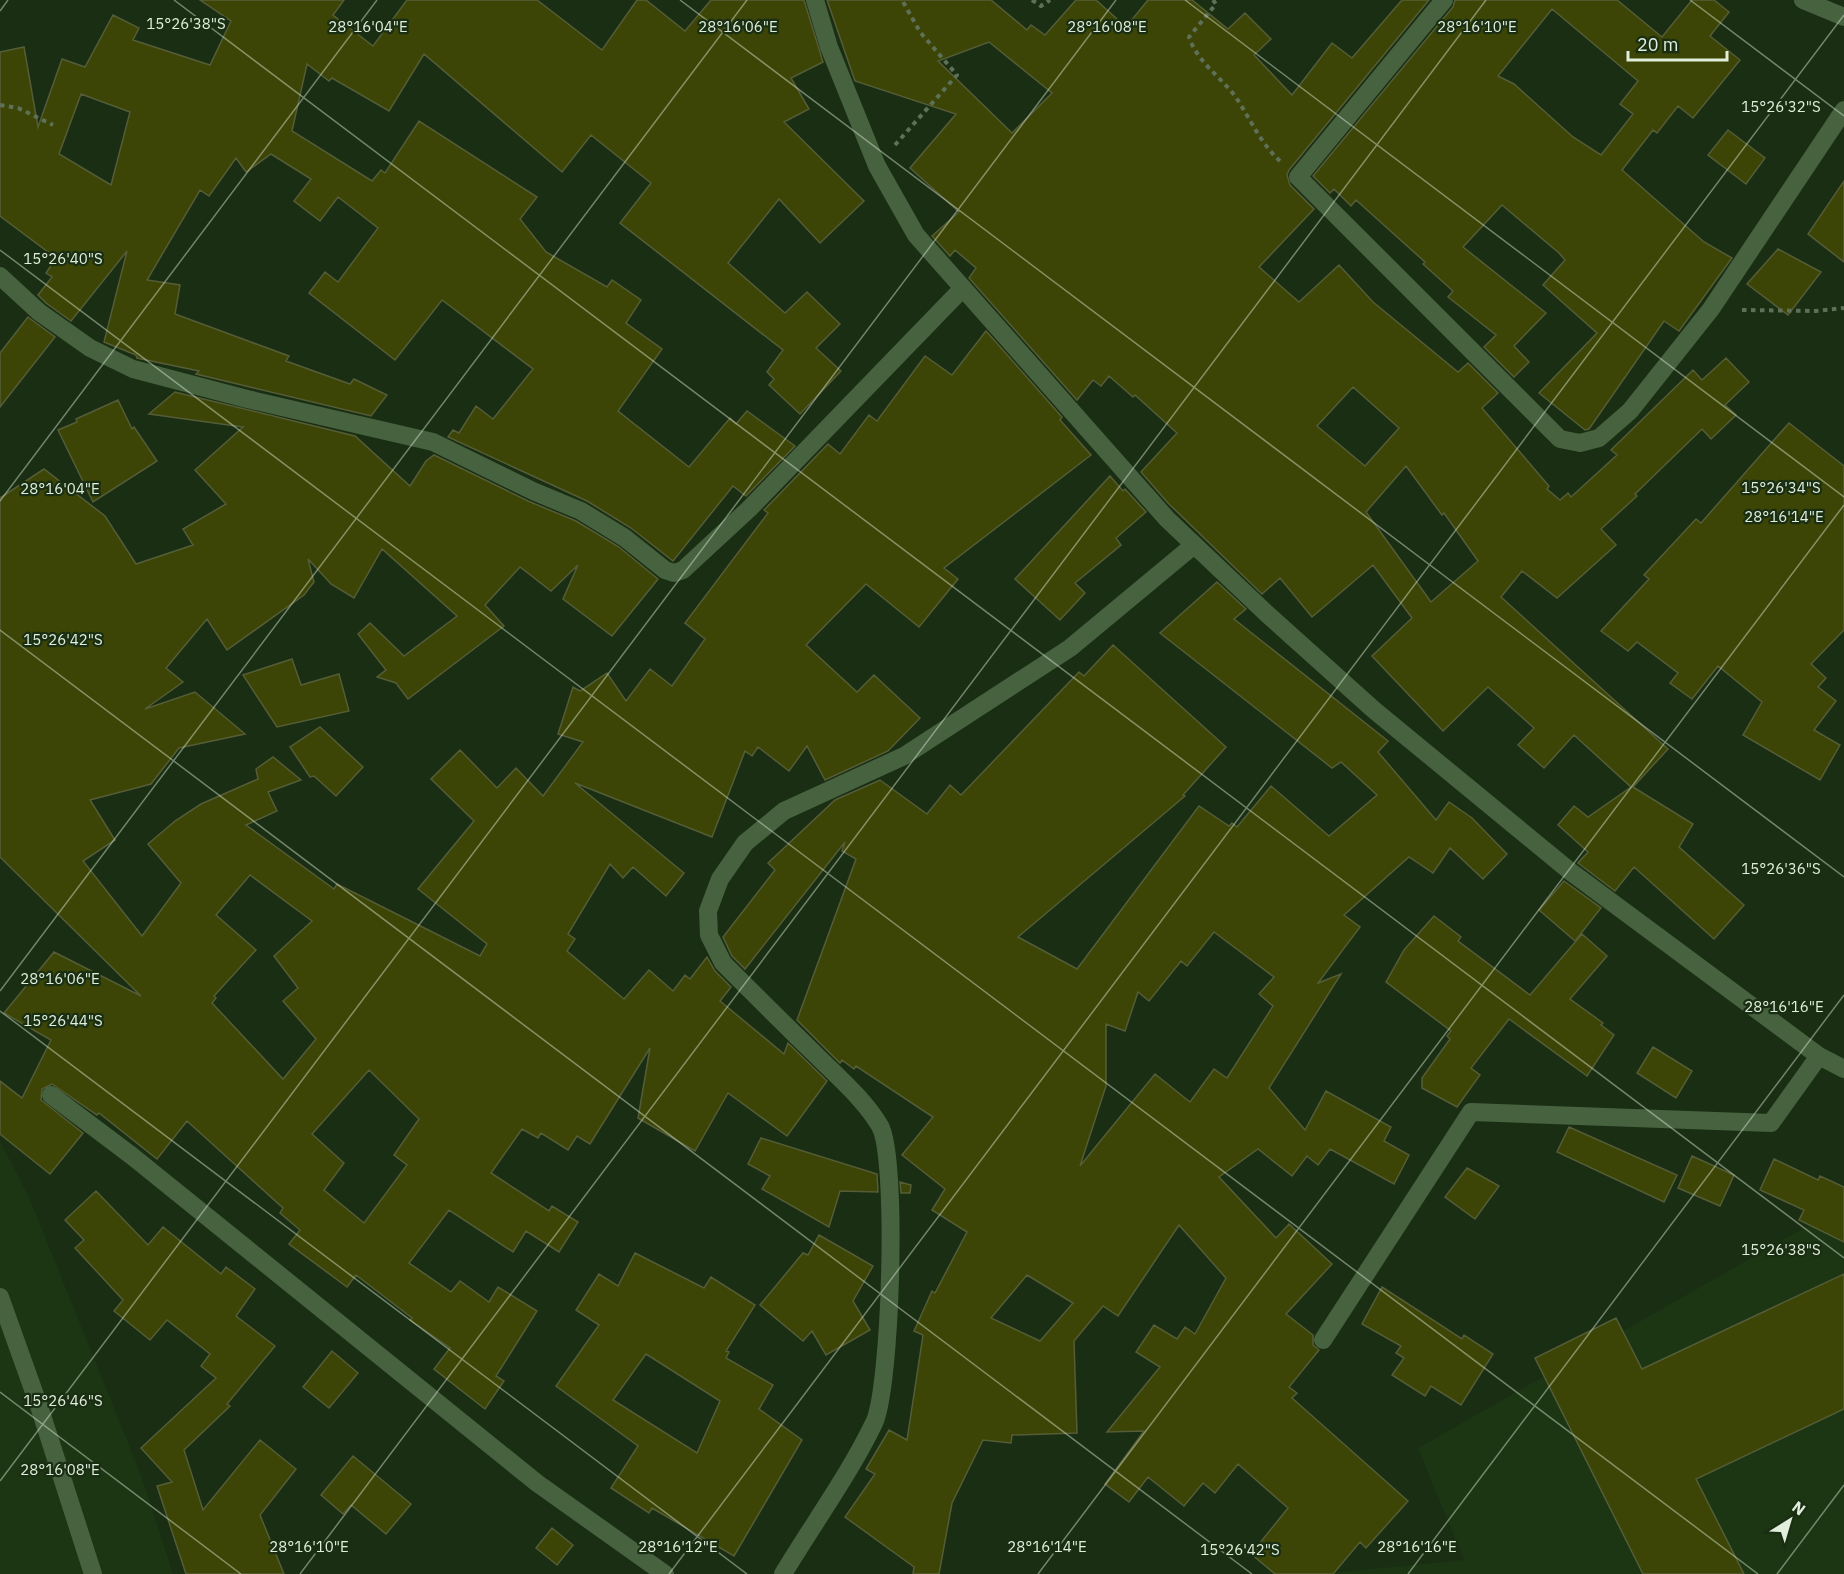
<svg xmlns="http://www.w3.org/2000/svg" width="1844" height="1574" font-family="'IBM Plex Sans',sans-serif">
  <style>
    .built { fill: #1c3613 }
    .building { fill: #3c4505; stroke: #555d38; stroke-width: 1.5; fill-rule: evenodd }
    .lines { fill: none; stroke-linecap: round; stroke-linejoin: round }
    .path { stroke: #5e7158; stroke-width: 4; stroke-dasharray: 4.5 4.5; stroke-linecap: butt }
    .minor { stroke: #47623f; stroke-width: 18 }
    .ticks { fill: none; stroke: #e0eedc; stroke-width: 1.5; stroke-opacity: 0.45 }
    .ticks-label { font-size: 15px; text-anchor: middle; fill: #e0eedc; stroke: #192e12; stroke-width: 4.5; stroke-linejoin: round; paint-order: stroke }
  </style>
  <rect width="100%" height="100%" fill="#192e12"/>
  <path class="built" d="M 0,1141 L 29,1197 L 141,1475 L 173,1574 L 0,1574 Z
    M 1844,1205 L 1844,1574 L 1321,1574 L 1464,1560 L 1418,1448 Z"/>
  <path class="building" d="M 200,0 L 344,0 L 333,15 L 373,46 L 407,0 L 537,0 L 602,50 L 637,0 L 646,0 L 685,31 L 711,0 L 804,0 L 823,62 L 791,78 L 809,109 L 784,122 L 864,201 L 820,243 L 779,199 L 728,263 L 785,313 L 807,292 L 840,324 L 816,348 L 841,371 L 800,414 L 769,385 L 774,379 L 767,372 L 783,350 L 620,223 L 651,183 L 591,135 L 562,172 L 424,54 L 389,111 L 332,78 L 329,81 L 307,64 L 292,131 L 372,181 L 381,170 L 385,173 L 419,121 L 537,197 L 520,219 L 546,252 L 607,287 L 612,280 L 641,300 L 626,323 L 662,349 L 618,411 L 689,467 L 730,418 L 736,424 L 747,411 L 795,446 L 746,496 L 733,486 L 673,561 L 631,528 L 587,501 L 448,437 L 453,430 L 459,433 L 476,406 L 493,419 L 533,369 L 442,300 L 395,360 L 309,293 L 325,272 L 338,282 L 378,228 L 338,197 L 320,221 L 294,201 L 311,179 L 271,154 L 246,172 L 236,158 L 209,196 L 200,190 L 147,280 L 180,285 L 175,314 L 289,356 L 286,361 L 350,384 L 354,379 L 387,395 L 371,416 L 196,374 L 199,371 L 137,358 L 136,355 L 104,342 L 127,251 L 71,321 L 46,303 L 38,295 L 52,277 L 46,273 L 56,258 L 0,216 L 0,52 L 24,47 L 38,127 L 62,59 L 85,67 L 113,15 L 139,28 L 133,40 L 210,65 L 231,21 ZM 81,94 L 130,112 L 111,185 L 59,154 Z
    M 827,0 L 991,0 L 1027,30 L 1031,25 L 1045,35 L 1076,0 L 1096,0 L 1126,27 L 1148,0 L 1192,0 L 1228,29 L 1245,13 L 1271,39 L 1254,55 L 1292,95 L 1332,43 L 1352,58 L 1402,0 L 1429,0 L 1289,170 L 1287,175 L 1290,185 L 1314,209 L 1259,267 L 1299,302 L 1339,265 L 1373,302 L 1458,372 L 1468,363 L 1498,393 L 1482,408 L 1549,486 L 1547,489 L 1560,500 L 1568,493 L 1571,497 L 1617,455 L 1611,450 L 1693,370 L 1702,380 L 1726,358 L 1749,382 L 1725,405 L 1736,415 L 1711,439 L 1702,429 L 1635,494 L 1637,496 L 1601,529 L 1616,545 L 1557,598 L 1522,571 L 1501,597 L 1668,749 L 1633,787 L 1693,824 L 1679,847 L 1744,905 L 1714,939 L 1634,867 L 1615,891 L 1578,863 L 1588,852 L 1558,825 L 1574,806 L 1588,817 L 1631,787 L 1574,735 L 1544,768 L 1518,745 L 1534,728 L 1488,687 L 1443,731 L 1372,656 L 1412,618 L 1373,565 L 1312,617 L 1280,578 L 1262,594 L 1168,503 L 1141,472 L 1177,433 L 1135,395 L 1133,397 L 1109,376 L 1101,386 L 1093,380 L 1077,400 L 969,278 L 976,268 L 955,250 L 950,256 L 932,236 L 959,212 L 910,168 L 956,114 L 855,81 ZM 989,42 L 1052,93 L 1012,133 L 938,61 ZM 1353,387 L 1399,428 L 1365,466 L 1317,426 ZM 1406,466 L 1442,515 L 1444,513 L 1478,561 L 1431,602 L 1366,512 Z
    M 1455,0 L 1617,0 L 1662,37 L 1692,0 L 1714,0 L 1729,12 L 1710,36 L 1740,60 L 1693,118 L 1678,106 L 1657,133 L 1653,130 L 1622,170 L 1704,242 L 1732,258 L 1679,331 L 1664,321 L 1589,429 L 1585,430 L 1539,393 L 1597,333 L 1543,285 L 1565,260 L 1559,253 L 1502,205 L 1463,247 L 1546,313 L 1514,346 L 1529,362 L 1514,377 L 1484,347 L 1496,335 L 1448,297 L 1453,291 L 1423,264 L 1425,262 L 1356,200 L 1351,206 L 1334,189 L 1330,193 L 1313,176 L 1453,7 ZM 1552,9 L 1638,81 L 1620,104 L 1633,114 L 1601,155 L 1573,137 L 1514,84 L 1498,76 Z
    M 1728,130 L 1765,158 L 1746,184 L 1708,155 Z
    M 1844,181 L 1844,262 L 1808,234 Z
    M 1778,249 L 1821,272 L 1788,315 L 1747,284 Z
    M 28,317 L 55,337 L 0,407 L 0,353 Z
    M 986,331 L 1062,417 L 1060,420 L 1091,455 L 944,568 L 958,579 L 919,627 L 866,584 L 806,645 L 857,692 L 874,675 L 920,718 L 888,751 L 825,780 L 807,746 L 789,771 L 758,747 L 752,756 L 745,751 L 712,837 L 575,783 L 684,873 L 666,896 L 633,867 L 623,878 L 610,864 L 568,934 L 575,939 L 567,951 L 624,999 L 649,970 L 673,991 L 685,975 L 690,979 L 707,957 L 715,971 L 731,987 L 720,1001 L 784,1054 L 788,1043 L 827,1081 L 787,1136 L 728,1093 L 695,1151 L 638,1118 L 650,1048 L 590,1144 L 577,1136 L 568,1150 L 541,1133 L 538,1138 L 522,1129 L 491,1173 L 549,1211 L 552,1206 L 578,1222 L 559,1252 L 526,1231 L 513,1252 L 449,1210 L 409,1263 L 451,1292 L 460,1281 L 489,1302 L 498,1287 L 537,1311 L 496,1376 L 504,1381 L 485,1409 L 434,1369 L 450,1348 L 410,1320 L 412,1318 L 356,1275 L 347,1287 L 289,1244 L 300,1230 L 280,1213 L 283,1208 L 187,1121 L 157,1159 L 99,1113 L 97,1115 L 52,1084 L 42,1089 L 41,1100 L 83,1133 L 50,1174 L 0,1134 L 0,1081 L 22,1098 L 51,1040 L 4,1013 L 54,952 L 141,996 L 0,857 L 0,498 L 44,469 L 105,516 L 136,564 L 193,545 L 183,529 L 226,504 L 195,470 L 243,427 L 149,414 L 175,392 L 355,436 L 410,486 L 426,461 L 434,455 L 528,501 L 576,521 L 619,547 L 658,579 L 612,636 L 563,599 L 578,565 L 551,591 L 520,567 L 485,605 L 504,626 L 408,699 L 396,683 L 377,677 L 386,670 L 358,634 L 370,623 L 404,656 L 457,616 L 382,549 L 354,598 L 331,584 L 308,559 L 314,582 L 304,595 L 227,650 L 207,619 L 166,668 L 183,682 L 145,709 L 195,692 L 245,734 L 179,748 L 151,784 L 90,800 L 115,840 L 83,861 L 142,936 L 181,883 L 148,844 L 175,821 L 201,804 L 258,779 L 256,769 L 273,757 L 301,780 L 268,792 L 277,811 L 246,825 L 334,889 L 337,884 L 480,956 L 487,944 L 418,889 L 474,821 L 431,779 L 460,750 L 497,788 L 516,768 L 543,796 L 583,742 L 558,734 L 573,687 L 580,691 L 607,673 L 626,701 L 650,669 L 672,686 L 705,639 L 685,623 L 768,513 L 764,510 L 828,444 L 840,454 L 869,415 L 877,421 L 925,356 L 952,375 ZM 250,875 L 312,921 L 274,956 L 298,988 L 283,1001 L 316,1039 L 283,1079 L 212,1003 L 216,998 L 214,996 L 256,950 L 216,915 ZM 369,1070 L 419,1119 L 394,1155 L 407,1165 L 364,1223 L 324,1190 L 344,1163 L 312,1134 Z
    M 118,400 L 132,429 L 134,427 L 157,461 L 93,502 L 58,430 L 77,422 L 76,419 Z
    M 1789,423 L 1844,466 L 1844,630 L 1811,664 L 1826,678 L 1818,687 L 1836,701 L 1814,730 L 1840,745 L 1820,780 L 1743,735 L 1762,702 L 1718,666 L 1692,699 L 1670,683 L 1678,673 L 1637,642 L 1628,651 L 1601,631 L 1649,579 L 1644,575 L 1696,519 L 1701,523 Z
    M 1110,476 L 1123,491 L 1125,489 L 1146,512 L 1116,538 L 1121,545 L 1075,583 L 1085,593 L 1060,620 L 1015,579 Z
    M 1217,582 L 1246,609 L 1234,619 L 1388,741 L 1378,752 L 1436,820 L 1449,802 L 1472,818 L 1507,854 L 1483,879 L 1450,848 L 1433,873 L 1409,857 L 1344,915 L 1360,927 L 1318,983 L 1341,974 L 1269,1088 L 1305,1130 L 1326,1091 L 1391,1127 L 1384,1141 L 1409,1155 L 1394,1184 L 1330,1149 L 1318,1165 L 1307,1156 L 1292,1176 L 1258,1149 L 1219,1177 L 1276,1238 L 1289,1224 L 1332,1264 L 1286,1314 L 1313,1335 L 1313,1345 L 1319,1350 L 1289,1387 L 1297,1393 L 1292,1398 L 1408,1501 L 1366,1548 L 1360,1542 L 1333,1574 L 1275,1574 L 1251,1554 L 1288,1508 L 1238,1464 L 1215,1493 L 1203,1483 L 1184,1506 L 1148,1477 L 1129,1502 L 1105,1484 L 1144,1431 L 1107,1432 L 1160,1367 L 1136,1352 L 1154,1325 L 1177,1339 L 1185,1327 L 1195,1334 L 1226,1278 L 1179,1225 L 1118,1316 L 1103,1306 L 1074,1341 L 1077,1433 L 1012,1435 L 1011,1443 L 983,1440 L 952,1503 L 939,1574 L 913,1574 L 914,1567 L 845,1517 L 875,1474 L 866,1469 L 889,1430 L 907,1440 L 923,1335 L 914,1331 L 932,1291 L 935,1293 L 967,1232 L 932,1210 L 945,1189 L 902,1155 L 933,1117 L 856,1066 L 854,1069 L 842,1060 L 840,1063 L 797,1020 L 856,859 L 842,851 L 845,842 L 745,969 L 732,956 L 723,937 L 775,870 L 768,863 L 835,800 L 880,780 L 927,814 L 950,785 L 961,795 L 1079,672 L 1084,676 L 1113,645 L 1226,747 L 1183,795 L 1185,796 L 1018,937 L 1077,969 L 1199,806 L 1229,826 L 1232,823 L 1237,827 L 1271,786 L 1329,836 L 1377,795 L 1341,762 L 1332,768 L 1160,633 ZM 1214,932 L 1274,977 L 1259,994 L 1273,1006 L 1227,1078 L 1214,1069 L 1190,1102 L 1155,1074 L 1080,1166 L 1106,1086 L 1106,1024 L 1125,1031 L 1138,992 L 1149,1001 L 1181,961 L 1187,966 ZM 1027,1275 L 1073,1303 L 1040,1341 L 991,1318 Z
    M 292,659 L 301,685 L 339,674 L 349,711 L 277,727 L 243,675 Z
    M 320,727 L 363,767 L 336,796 L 314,776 L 310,777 L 290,747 Z
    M 1564,881 L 1601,908 L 1575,941 L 1539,910 Z
    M 1434,916 L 1461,937 L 1458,941 L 1530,995 L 1582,934 L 1607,956 L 1570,999 L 1603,1023 L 1601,1025 L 1614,1035 L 1587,1076 L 1509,1019 L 1471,1068 L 1480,1075 L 1457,1107 L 1422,1088 L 1422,1078 L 1450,1039 L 1447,1036 L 1451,1031 L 1386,982 L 1404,950 Z
    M 1653,1047 L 1692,1071 L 1676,1098 L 1637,1073 Z
    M 1569,1127 L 1677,1175 L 1664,1202 L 1557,1152 Z
    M 761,1138 L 877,1174 L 878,1192 L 840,1191 L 829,1227 L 762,1189 L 770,1176 L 748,1164 Z
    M 1692,1156 L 1734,1175 L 1720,1206 L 1678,1188 Z
    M 1774,1159 L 1818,1180 L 1820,1176 L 1844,1187 L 1844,1242 L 1799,1220 L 1804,1210 L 1760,1190 Z
    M 1467,1168 L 1499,1186 L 1475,1219 L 1445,1197 Z
    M 900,1182 L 911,1185 L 910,1193 L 901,1193 Z
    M 96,1191 L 148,1245 L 163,1227 L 221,1274 L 226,1267 L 255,1289 L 236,1316 L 275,1346 L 227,1404 L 230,1406 L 184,1450 L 203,1510 L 260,1440 L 296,1469 L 260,1515 L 284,1574 L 186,1574 L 157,1486 L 172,1482 L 141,1448 L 216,1378 L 201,1366 L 210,1354 L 167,1320 L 150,1340 L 114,1311 L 123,1300 L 75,1248 L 84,1240 L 65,1220 Z
    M 819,1235 L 873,1266 L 853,1301 L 870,1330 L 826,1355 L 812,1331 L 803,1341 L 760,1305 L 803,1253 L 808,1255 Z
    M 635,1253 L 704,1288 L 711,1277 L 755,1305 L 726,1351 L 729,1352 L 726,1358 L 773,1385 L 759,1409 L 802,1440 L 734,1556 L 652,1508 L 649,1513 L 611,1488 L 638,1446 L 556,1386 L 599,1325 L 576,1310 L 599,1274 L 618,1286 ZM 646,1354 L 720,1401 L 697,1453 L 613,1400 Z
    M 1844,1274 L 1844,1409 L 1696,1479 L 1744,1574 L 1643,1574 L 1535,1358 L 1616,1318 L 1642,1369 Z
    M 1382,1287 L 1462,1339 L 1464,1335 L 1493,1354 L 1461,1405 L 1431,1386 L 1425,1396 L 1392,1375 L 1404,1358 L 1396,1353 L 1401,1346 L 1362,1324 Z
    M 332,1351 L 358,1373 L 329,1408 L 303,1387 Z
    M 353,1456 L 411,1504 L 386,1534 L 351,1505 L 343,1514 L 321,1495 Z
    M 552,1528 L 573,1545 L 557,1565 L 536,1548 Z"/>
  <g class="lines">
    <path class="path" d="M 1032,0 L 1041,6 L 1050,0
      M 1213,0 L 1216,4 L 1189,37 C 1198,63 1219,75 1235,96 C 1250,118 1260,143 1280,161
      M 0,105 L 18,108 L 53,125
      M 895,145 L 957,75 L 920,32 L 902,0
      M 1742,310 L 1815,311 L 1844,308"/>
    <path class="minor" d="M 815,0 L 829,47 L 877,166 L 916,235 L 1167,519 L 1266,613 L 1374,710 L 1571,872 L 1819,1056 L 1844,1069
      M 1444,0 L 1298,177 L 1560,439 L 1580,443 L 1599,438 L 1630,411 L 1711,309 L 1844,110
      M 1803,0 L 1844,17
      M 0,276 L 39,312 L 90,348 L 133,369 L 247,399 L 433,442 L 533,491 L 581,511 L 625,538 L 665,570 L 674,573 L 683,570 L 749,509 L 963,288
      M 51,1095 L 132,1156 L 537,1483 L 665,1574
      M 0,1297 L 39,1406 L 93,1574
      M 1323,1340 L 1471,1112 L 1771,1123 L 1819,1056
      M 783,1574 C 813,1524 849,1475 874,1423 C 891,1388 898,1158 880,1126 C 864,1099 839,1078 816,1055 C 785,1025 754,994 723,963 L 709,935 L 708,911 L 720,879 L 745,843 L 784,811 L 904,756 L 1070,648 L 1194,545"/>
  </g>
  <path class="ticks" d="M 174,0 L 1844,1258M 680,0 L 1844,877M 1185,0 L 1844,497M 1690,0 L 1844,116M 0,11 L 8,0M 0,250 L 1758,1574M 0,501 L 377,0M 0,630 L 1252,1574M 0,991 L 747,0M 0,1011 L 747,1574M 0,1392 L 241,1574M 0,1481 L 1116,0M 300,1574 L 1486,0M 669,1574 L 1844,15M 1038,1574 L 1844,505M 1408,1574 L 1844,995M 1777,1574 L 1844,1485"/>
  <g class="ticks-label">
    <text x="186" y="29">15°26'38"S</text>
    <text x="368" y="32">28°16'04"E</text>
    <text x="738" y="32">28°16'06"E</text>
    <text x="1107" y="32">28°16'08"E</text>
    <text x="1477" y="32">28°16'10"E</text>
    <text x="1781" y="112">15°26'32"S</text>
    <text x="63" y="264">15°26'40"S</text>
    <text x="1781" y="493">15°26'34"S</text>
    <text x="60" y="494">28°16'04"E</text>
    <text x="1784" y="522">28°16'14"E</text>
    <text x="63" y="645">15°26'42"S</text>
    <text x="1781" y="874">15°26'36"S</text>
    <text x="60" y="984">28°16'06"E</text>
    <text x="1784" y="1012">28°16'16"E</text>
    <text x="63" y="1026">15°26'44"S</text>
    <text x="1781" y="1255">15°26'38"S</text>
    <text x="63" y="1406">15°26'46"S</text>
    <text x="60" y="1475">28°16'08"E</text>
    <text x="309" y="1552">28°16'10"E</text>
    <text x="678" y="1552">28°16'12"E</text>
    <text x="1047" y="1552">28°16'14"E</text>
    <text x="1417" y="1552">28°16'16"E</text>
    <text x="1240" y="1555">15°26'42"S</text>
  </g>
  <g transform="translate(1790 1520) rotate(37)" stroke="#192e12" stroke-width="4.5" paint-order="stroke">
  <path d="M0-4.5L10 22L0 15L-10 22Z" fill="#e0eedc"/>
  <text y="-9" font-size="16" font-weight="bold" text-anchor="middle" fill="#e0eedc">N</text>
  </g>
  <path d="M1628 51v9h99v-9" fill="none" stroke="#e0eedc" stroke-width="3"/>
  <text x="1637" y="51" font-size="18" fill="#e0eedc" stroke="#192e12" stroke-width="4.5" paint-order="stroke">20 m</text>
</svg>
